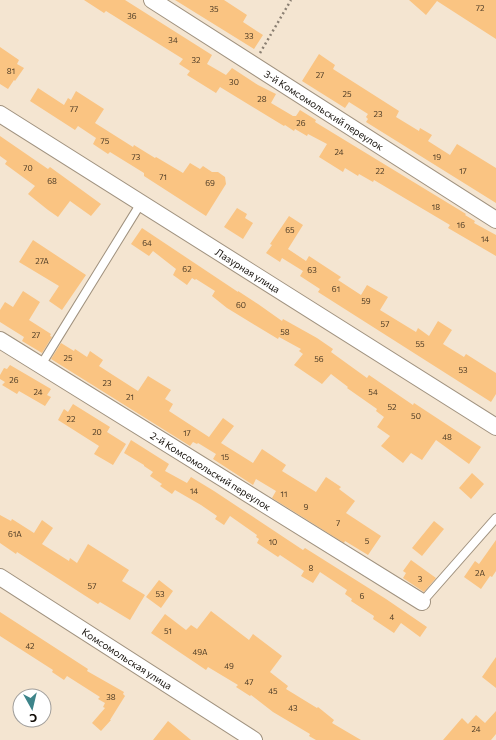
<svg xmlns="http://www.w3.org/2000/svg" width="496" height="740" font-family="Commissioner,sans-serif">
  <style>
    .building { fill: #fac482 }
    .lines { fill: none; stroke-linecap: round; stroke-linejoin: round }
    .service-casing { stroke: #a0927f; stroke-width: 10 }
    .minor-casing { stroke: #a0927f; stroke-width: 18 }
    .path { stroke: #8a7f72; stroke-width: 2.5; stroke-dasharray: 2 3; stroke-linecap: butt }
    .service { stroke: #fff; stroke-width: 8 }
    .minor { stroke: #fff; stroke-width: 16 }
    .labels { text-anchor: middle; dominant-baseline: central; stroke-width: 3; stroke-linejoin: round; paint-order: stroke }
    .number-label { font-size: 8px; fill: #4b3a25 }
    .street-label { font-size: 10px; fill: #110c06; stroke: #fff }
  </style>
  <rect width="100%" height="100%" fill="#f4e5d1"/>
  <path class="building" d="M 84,0 L 125,0 L 212,55 L 207,64 L 226,75 L 232,68 L 258,85 L 276,94 L 271,103 L 293,116 L 296,116 L 300,110 L 316,120 L 315,122 L 466,214 L 465,215 L 475,221 L 474,223 L 496,235 L 496,256 L 448,228 L 450,225 L 374,180 L 373,182 L 359,174 L 358,176 L 345,168 L 343,172 L 319,157 L 327,144 L 308,134 L 307,136 L 295,129 L 294,131 L 285,125 L 284,126 L 220,87 L 216,93 L 187,75 L 190,71 L 179,64 L 183,59 L 106,11 L 104,13 Z
    M 175,0 L 224,0 L 247,15 L 243,22 L 263,35 L 254,49 Z
    M 409,0 L 496,0 L 496,39 L 437,1 L 426,15 Z
    M 0,47 L 19,60 L 17,64 L 24,68 L 15,81 L 14,80 L 8,89 L 0,84 Z
    M 319,54 L 335,65 L 333,69 L 399,111 L 396,117 L 419,131 L 420,128 L 432,135 L 428,141 L 450,155 L 457,144 L 496,168 L 496,203 L 366,122 L 368,119 L 366,117 L 368,114 L 349,102 L 345,108 L 302,81 Z
    M 38,88 L 64,105 L 68,98 L 71,100 L 76,91 L 104,109 L 95,123 L 133,147 L 134,145 L 155,158 L 156,157 L 183,173 L 190,163 L 200,169 L 203,166 L 212,172 L 218,172 L 225,177 L 226,184 L 206,216 L 144,176 L 144,173 L 110,152 L 108,154 L 93,144 L 96,138 L 78,126 L 75,130 L 30,101 Z
    M 0,136 L 48,169 L 50,167 L 101,204 L 91,216 L 70,201 L 58,217 L 48,210 L 28,194 L 35,186 L 5,164 L 7,161 L 0,156 Z
    M 237,208 L 247,214 L 245,218 L 253,223 L 243,239 L 224,227 Z
    M 289,216 L 303,225 L 288,249 L 306,261 L 309,256 L 341,277 L 338,280 L 361,295 L 367,285 L 388,297 L 380,310 L 416,332 L 418,328 L 429,336 L 438,321 L 452,330 L 443,344 L 464,357 L 466,354 L 496,373 L 496,394 L 491,402 L 318,292 L 320,289 L 300,276 L 303,271 L 282,258 L 280,262 L 266,253 L 272,245 L 270,244 Z
    M 142,228 L 238,292 L 238,291 L 258,304 L 282,321 L 283,319 L 317,338 L 333,349 L 331,352 L 367,378 L 369,375 L 413,405 L 414,403 L 481,447 L 469,464 L 436,440 L 422,460 L 411,453 L 403,463 L 381,446 L 390,436 L 377,427 L 384,417 L 376,411 L 377,409 L 347,388 L 348,387 L 331,374 L 322,384 L 294,365 L 303,354 L 299,351 L 301,349 L 279,337 L 278,339 L 227,308 L 212,296 L 215,291 L 196,279 L 195,280 L 192,278 L 187,285 L 173,275 L 176,269 L 153,251 L 149,256 L 131,244 Z
    M 33,240 L 86,275 L 62,310 L 49,301 L 59,286 L 19,262 Z
    M 23,291 L 40,302 L 29,320 L 51,334 L 50,336 L 52,337 L 42,353 L 22,341 L 24,337 L 0,322 L 0,310 L 5,302 L 13,307 Z
    M 61,343 L 74,351 L 75,349 L 87,357 L 90,351 L 103,360 L 99,366 L 138,391 L 148,376 L 171,390 L 165,399 L 173,404 L 169,411 L 209,437 L 223,418 L 234,426 L 221,443 L 253,463 L 262,449 L 286,465 L 282,471 L 316,492 L 326,477 L 341,487 L 339,489 L 355,501 L 346,513 L 381,536 L 368,555 L 345,541 L 344,543 L 272,498 L 276,491 L 256,479 L 253,485 L 213,459 L 216,454 L 198,443 L 197,444 L 193,442 L 190,446 L 51,359 Z
    M 10,365 L 51,389 L 47,395 L 51,397 L 45,406 L 19,391 L 17,394 L 2,385 L 5,382 L 0,379 L 0,375 L 4,368 L 7,369 Z
    M 73,404 L 110,427 L 107,432 L 126,444 L 113,465 L 94,454 L 99,446 L 58,420 L 64,409 L 68,412 Z
    M 131,440 L 169,464 L 165,471 L 187,483 L 191,477 L 214,491 L 303,550 L 305,548 L 386,599 L 427,627 L 420,637 L 401,623 L 394,633 L 373,619 L 374,616 L 351,601 L 352,599 L 345,594 L 347,590 L 320,572 L 313,583 L 301,576 L 304,571 L 280,555 L 278,557 L 257,543 L 259,539 L 256,537 L 257,535 L 230,516 L 224,525 L 215,519 L 217,516 L 201,505 L 175,490 L 172,494 L 160,486 L 162,484 L 150,476 L 153,472 L 144,466 L 144,465 L 124,453 Z
    M 472,473 L 484,484 L 471,499 L 459,488 Z
    M 0,515 L 11,521 L 12,519 L 34,533 L 42,520 L 53,528 L 42,544 L 69,561 L 70,558 L 77,563 L 88,544 L 129,570 L 122,581 L 145,595 L 130,620 L 100,602 L 98,604 L 17,552 L 16,554 L 0,543 Z
    M 434,521 L 444,529 L 422,556 L 412,548 Z
    M 496,540 L 496,571 L 492,577 L 490,576 L 481,589 L 464,577 L 475,561 L 479,564 Z
    M 411,560 L 436,578 L 424,592 L 403,578 L 406,573 L 403,571 Z
    M 159,580 L 173,591 L 161,608 L 146,597 Z
    M 211,611 L 249,640 L 253,634 L 282,656 L 270,672 L 288,686 L 286,689 L 317,708 L 318,707 L 334,720 L 332,723 L 361,740 L 316,740 L 309,736 L 310,734 L 273,712 L 251,695 L 250,696 L 236,687 L 238,685 L 208,667 L 206,670 L 151,633 L 165,614 L 186,630 L 191,625 L 197,629 Z
    M 0,612 L 88,669 L 87,671 L 124,692 L 123,694 L 125,696 L 110,720 L 111,720 L 101,731 L 92,723 L 105,708 L 103,707 L 105,703 L 98,699 L 100,697 L 67,676 L 64,680 L 52,672 L 53,670 L 0,636 Z
    M 496,657 L 496,688 L 482,677 Z
    M 496,711 L 496,734 L 491,740 L 443,740 L 462,718 L 468,724 L 476,715 L 485,723 Z
    M 168,721 L 191,740 L 153,740 Z"/>
  <g class="lines">
    <defs>
      <path id="service" d="M 41,365 L 141,203
        M 422,602 L 496,518"/>
      <g id="minor">
        <path id="s1" d="M 152,0 L 496,220"/>
        <path id="s2" d="M 0,114 L 496,427"/>
        <path id="s3" d="M 0,340 L 422,602"/>
        <path id="s4" d="M 0,577 L 254,740"/>
      </g>
    </defs>
    <use href="#service" class="service-casing"/>
    <use href="#minor" class="minor-casing"/>
    <path class="path" d="M 260,53 L 291,0"/>
    <use href="#service" class="service"/>
    <use href="#minor" class="minor"/>
  </g>
  <g class="labels">
    <g class="number-label">
      <text x="480" y="8">72</text>
      <text x="214" y="9">35</text>
      <text x="132" y="16">36</text>
      <text x="249" y="36">33</text>
      <text x="173" y="40">34</text>
      <text x="196" y="60">32</text>
      <text x="11" y="71">81</text>
      <text x="320" y="75">27</text>
      <text x="234" y="82">30</text>
      <text x="347" y="94">25</text>
      <text x="262" y="99">28</text>
      <text x="74" y="109">77</text>
      <text x="378" y="114">23</text>
      <text x="301" y="123">26</text>
      <text x="105" y="141">75</text>
      <text x="339" y="152">24</text>
      <text x="136" y="157">73</text>
      <text x="437" y="157">19</text>
      <text x="28" y="168">70</text>
      <text x="380" y="171">22</text>
      <text x="463" y="171">17</text>
      <text x="163" y="177">71</text>
      <text x="52" y="181">68</text>
      <text x="210" y="183">69</text>
      <text x="436" y="207">18</text>
      <text x="461" y="225">16</text>
      <text x="290" y="230">65</text>
      <text x="485" y="239">14</text>
      <text x="147" y="243">64</text>
      <text x="42" y="261">27А</text>
      <text x="187" y="269">62</text>
      <text x="312" y="270">63</text>
      <text x="336" y="289">61</text>
      <text x="366" y="301">59</text>
      <text x="241" y="305">60</text>
      <text x="385" y="324">57</text>
      <text x="285" y="332">58</text>
      <text x="36" y="335">27</text>
      <text x="420" y="344">55</text>
      <text x="68" y="358">25</text>
      <text x="319" y="359">56</text>
      <text x="463" y="370">53</text>
      <text x="14" y="380">26</text>
      <text x="107" y="383">23</text>
      <text x="38" y="392">24</text>
      <text x="373" y="392">54</text>
      <text x="130" y="397">21</text>
      <text x="392" y="407">52</text>
      <text x="416" y="416">50</text>
      <text x="71" y="419">22</text>
      <text x="97" y="432">20</text>
      <text x="187" y="433">17</text>
      <text x="447" y="437">48</text>
      <text x="225" y="457">15</text>
      <text x="194" y="491">14</text>
      <text x="284" y="494">11</text>
      <text x="306" y="507">9</text>
      <text x="338" y="523">7</text>
      <text x="15" y="534">61А</text>
      <text x="367" y="541">5</text>
      <text x="273" y="542">10</text>
      <text x="311" y="568">8</text>
      <text x="480" y="573">2А</text>
      <text x="420" y="579">3</text>
      <text x="92" y="586">57</text>
      <text x="160" y="594">53</text>
      <text x="362" y="596">6</text>
      <text x="392" y="617">4</text>
      <text x="168" y="631">51</text>
      <text x="30" y="646">42</text>
      <text x="200" y="652">49А</text>
      <text x="229" y="666">49</text>
      <text x="249" y="682">47</text>
      <text x="273" y="691">45</text>
      <text x="111" y="697">38</text>
      <text x="293" y="708">43</text>
      <text x="476" y="729">24</text>
    </g>
    <g class="street-label">
      <text stroke="none"><textPath href="#s1" startOffset="204">3-й Комсомольский переулок</textPath></text>
      <text stroke="none"><textPath href="#s2" startOffset="293">Лазурная улица</textPath></text>
      <text stroke="none"><textPath href="#s3" startOffset="248">2-й Комсомольский переулок</textPath></text>
      <text stroke="none"><textPath href="#s4" startOffset="151">Комсомольская улица</textPath></text>
    </g>
  </g>
  <g transform="translate(32 708) rotate(172)"><circle r="19" fill="#ffffff" stroke="#a09e9b"/>
  <path d="M0-3L7 15L0 10L-7 15Z" fill="#3d848a"/>
  <text y="-6" font-size="11" font-weight="bold" text-anchor="middle" fill="#110c06">С</text>
  </g>
</svg>
